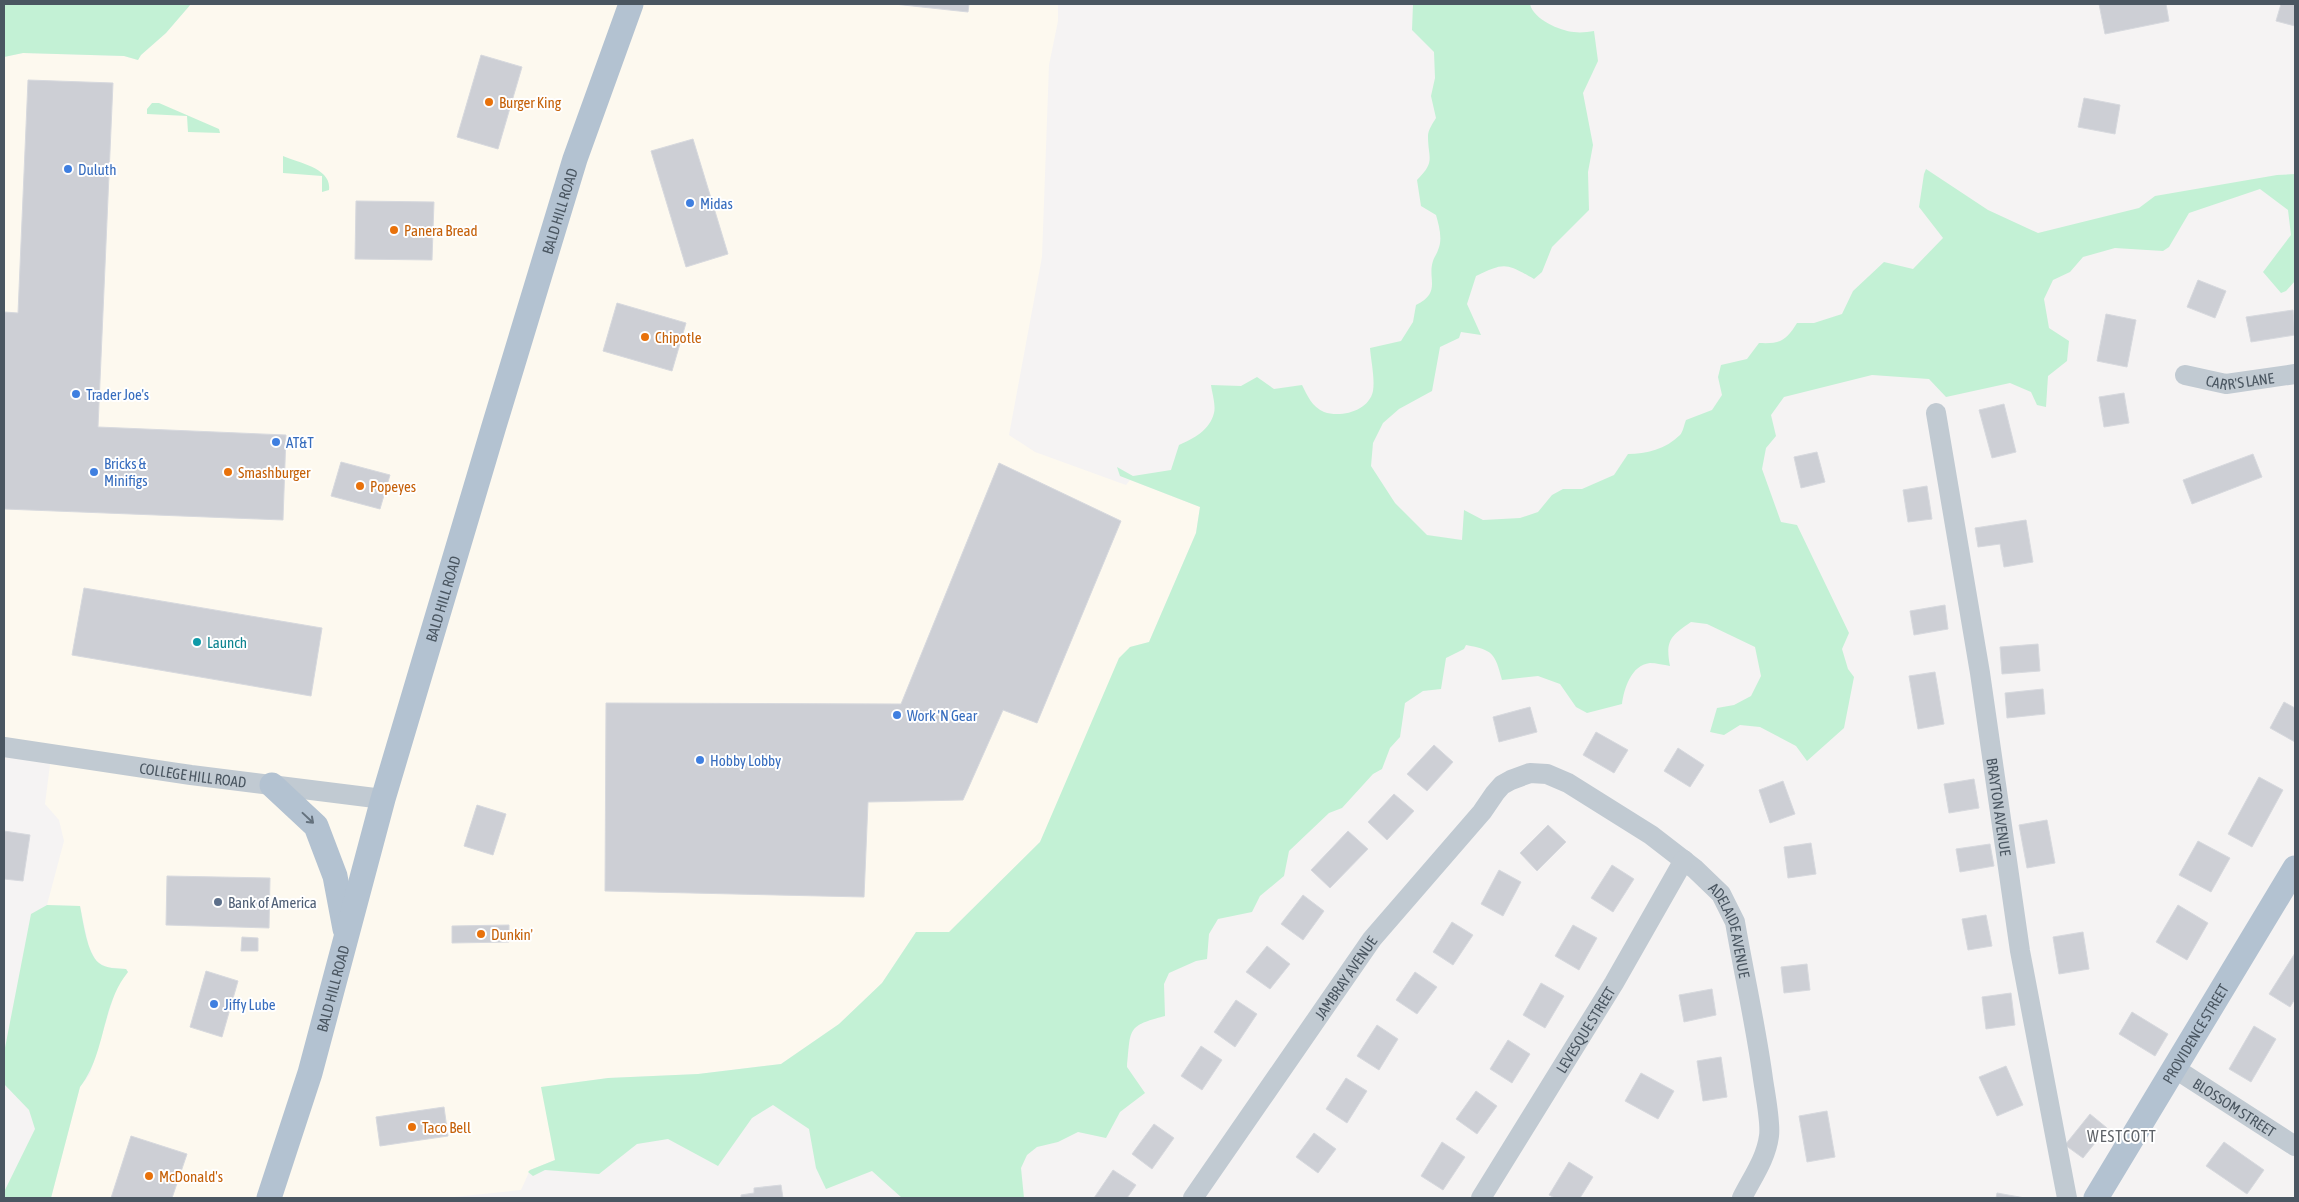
<svg xmlns="http://www.w3.org/2000/svg" width="2299" height="1202" font-family="'Asap Condensed',sans-serif">
  <style>
    .commercial { fill: #fdf9ef }
    .green { fill: #c3f1d5 }
    .building { fill: #cdcfd5; stroke: #d7d9de }
    .lines { fill: none; stroke-linecap: round; stroke-linejoin: round }
    .minor { stroke: #c1cad2; stroke-width: 20 }
    .major { stroke: #b3c2d1; stroke-width: 25 }
    .oneway { stroke: #64717d }
    .food-dot { fill: #e8710a; stroke: #fff; stroke-width: 2 }
    .shop-dot { fill: #3f7fe0; stroke: #fff; stroke-width: 2 }
    .culture-dot { fill: #0f9aa8; stroke: #fff; stroke-width: 2 }
    .service-dot { fill: #5c6f8a; stroke: #fff; stroke-width: 2 }
    .labels { text-anchor: middle; dominant-baseline: central; stroke-width: 4; stroke-linejoin: round; paint-order: stroke }
    .food-label { font-size: 15px; fill: #c56008; stroke: #fff; text-anchor: start }
    .shop-label { font-size: 15px; fill: #366cbe; stroke: #fff; text-anchor: start }
    .street-label { font-size: 15px; fill: #4a5661; stroke: #fff }
    .culture-label { font-size: 15px; fill: #0d838f; stroke: #fff; text-anchor: start }
    .service-label { font-size: 15px; fill: #4e5e75; stroke: #fff; text-anchor: start }
    .neighbourhood-label { font-size: 16px; letter-spacing: 1px; fill: #5f6368; stroke: #fff }
  </style>
  <rect width="100%" height="100%" fill="#f5f3f3"/>
  <path class="commercial" d="M 191,4 L 1058,4 L 1058,21 L 1049,65 L 1042,257 L 1009,435 L 1035,452 L 1126,485 L 1130,480 L 1200,507 L 1196,533 L 1149,642 L 1130,647 L 1040,842 L 949,932 L 916,932 L 882,983 L 839,1024 L 781,1064 L 698,1074 L 608,1078 L 542,1087 L 555,1160 L 530,1170 L 521,1190 L 444,1198 L 51,1198 L 80,1087 L 90,1074 L 117,986 L 128,972 L 126,969 L 107,967 L 97,962 L 89,947 L 80,906 L 47,905 L 64,841 L 59,820 L 45,804 L 51,757 L 4,749 L 4,57 L 23,53 L 124,56 L 138,60 L 141,55 L 166,33 Z"/>
  <path class="green" d="M 4,4 L 191,4 L 166,33 L 141,55 L 138,60 L 124,56 L 23,53 L 4,57 Z
    M 1413,4 L 1530,4 C 1533,19 1560,31 1574,32 C 1580,33 1588,32 1594,31 L 1598,61 L 1583,93 L 1593,145 L 1588,172 L 1589,210 L 1552,247 L 1542,272 L 1534,279 C 1506,263 1505,262 1476,276 L 1467,304 L 1481,335 L 1461,332 L 1459,338 L 1440,347 L 1432,391 L 1399,409 L 1383,423 L 1373,443 L 1371,466 L 1395,503 L 1427,535 L 1462,540 L 1464,510 L 1483,520 L 1520,518 L 1538,512 L 1552,495 L 1563,489 L 1582,489 L 1614,475 L 1628,454 C 1646,454 1666,449 1680,435 C 1683,432 1684,425 1686,420 L 1712,410 L 1722,395 L 1718,377 L 1721,365 L 1747,359 L 1759,343 C 1780,344 1786,341 1797,323 L 1814,323 L 1842,314 L 1853,291 L 1884,262 L 1913,269 L 1943,238 L 1919,207 L 1924,174 L 1926,169 L 1988,210 L 2038,233 L 2139,208 L 2155,196 L 2277,175 L 2295,174 L 2295,281 L 2286,291 L 2281,293 L 2263,272 L 2291,235 L 2288,210 L 2260,189 L 2189,213 L 2169,247 L 2163,251 L 2115,248 L 2083,257 L 2070,272 L 2053,280 L 2044,299 L 2049,328 L 2069,341 L 2067,361 L 2048,376 L 2046,407 L 2037,405 L 2031,392 L 2010,383 L 1946,397 L 1929,379 L 1872,375 L 1784,397 L 1771,415 L 1776,436 L 1766,448 L 1762,469 L 1781,522 L 1797,525 L 1849,633 L 1842,649 L 1848,669 L 1854,677 L 1844,728 L 1807,761 L 1796,746 L 1760,727 L 1740,725 L 1724,735 L 1710,732 L 1717,708 L 1734,705 L 1751,696 L 1761,676 L 1755,647 L 1707,624 L 1691,622 C 1671,636 1665,640 1670,666 C 1664,665 1656,663 1650,663 C 1631,665 1624,689 1622,704 L 1587,713 L 1576,707 L 1560,684 L 1538,676 L 1502,680 C 1495,653 1493,650 1466,645 L 1464,649 L 1446,658 L 1441,689 L 1423,691 L 1405,703 L 1400,737 L 1390,748 L 1382,769 L 1373,774 L 1342,808 L 1329,813 L 1289,851 L 1284,876 L 1260,896 L 1252,912 L 1218,919 L 1209,934 L 1207,959 L 1196,961 L 1169,973 L 1164,984 L 1165,1016 C 1126,1026 1131,1029 1127,1067 L 1145,1093 L 1120,1112 L 1106,1138 L 1078,1132 L 1058,1142 L 1037,1147 L 1027,1155 L 1021,1168 L 1024,1198 L 902,1198 L 872,1171 L 826,1189 L 816,1168 L 809,1129 L 773,1105 L 752,1118 L 718,1166 L 668,1139 L 637,1144 L 599,1174 L 545,1170 L 533,1176 L 528,1172 L 530,1170 L 555,1160 L 541,1087 L 608,1078 L 698,1074 L 781,1064 L 839,1024 L 882,983 L 916,932 L 949,932 L 1040,842 L 1119,658 L 1130,647 L 1149,642 L 1196,533 L 1200,507 L 1120,476 L 1117,467 L 1133,476 L 1171,470 L 1179,445 C 1193,439 1210,430 1214,413 C 1216,405 1212,393 1211,385 L 1241,386 L 1257,377 L 1274,389 L 1302,385 C 1307,395 1312,407 1324,412 C 1341,418 1369,411 1373,391 C 1375,378 1371,361 1370,348 L 1401,341 L 1413,322 L 1416,305 C 1442,292 1427,279 1433,261 C 1434,257 1437,254 1438,250 C 1443,239 1439,226 1436,215 L 1421,206 L 1417,180 C 1436,161 1428,159 1428,136 C 1428,130 1433,123 1436,118 L 1431,96 L 1435,78 L 1434,52 L 1412,30 Z
    M 152,103 L 159,103 L 219,129 L 220,133 L 188,132 L 187,116 L 147,114 L 147,109 Z
    M 283,156 C 299,163 332,168 329,190 L 322,192 L 322,176 L 283,173 Z
    M 47,905 L 80,906 C 83,920 87,954 99,963 C 106,969 117,968 126,969 L 128,972 C 101,1005 106,1054 80,1087 L 51,1198 L 4,1198 L 4,1192 L 35,1129 L 29,1110 L 4,1084 L 4,1053 L 31,914 Z"/>
  <path class="building" d="M 894,4 L 969,4 L 968,12 Z
    M 2099,4 L 2166,4 L 2169,21 L 2105,34 Z
    M 2281,4 L 2295,4 L 2295,26 L 2276,21 Z
    M 481,55 L 522,67 L 498,149 L 457,137 Z
    M 28,80 L 113,83 L 98,427 L 286,435 L 283,520 L 4,509 L 4,312 L 18,313 Z
    M 2084,98 L 2120,105 L 2115,134 L 2078,127 Z
    M 693,139 L 728,254 L 686,267 L 651,151 Z
    M 356,201 L 434,202 L 432,260 L 355,259 Z
    M 2198,280 L 2226,291 L 2215,318 L 2187,307 Z
    M 617,303 L 686,323 L 672,371 L 603,351 Z
    M 2293,310 L 2295,335 L 2251,342 L 2246,317 Z
    M 2106,314 L 2136,320 L 2127,367 L 2097,361 Z
    M 2124,393 L 2129,423 L 2104,427 L 2099,397 Z
    M 2004,404 L 2016,452 L 1992,458 L 1979,410 Z
    M 1817,452 L 1825,482 L 1801,488 L 1794,457 Z
    M 2253,454 L 2262,477 L 2192,504 L 2183,480 Z
    M 341,462 L 390,475 L 380,509 L 331,496 Z
    M 999,463 L 1121,521 L 1037,723 L 1003,710 L 963,800 L 868,802 L 864,897 L 605,891 L 606,703 L 901,704 Z
    M 1927,486 L 1932,519 L 1908,522 L 1903,490 Z
    M 2026,520 L 2033,562 L 2004,567 L 2000,544 L 1978,547 L 1975,528 Z
    M 84,588 L 322,628 L 311,696 L 72,655 Z
    M 1945,605 L 1948,629 L 1914,635 L 1910,611 Z
    M 2038,644 L 2040,671 L 2002,674 L 2000,647 Z
    M 1935,672 L 1944,724 L 1918,729 L 1909,676 Z
    M 2043,689 L 2045,714 L 2007,718 L 2005,693 Z
    M 2284,702 L 2295,708 L 2295,742 L 2270,728 Z
    M 1530,707 L 1537,732 L 1499,742 L 1493,717 Z
    M 1596,732 L 1628,750 L 1614,773 L 1583,755 Z
    M 1434,745 L 1453,762 L 1427,791 L 1407,774 Z
    M 1678,748 L 1704,765 L 1690,787 L 1664,771 Z
    M 2259,777 L 2283,790 L 2252,847 L 2228,834 Z
    M 1974,779 L 1979,808 L 1949,813 L 1944,784 Z
    M 1783,781 L 1795,814 L 1770,823 L 1759,790 Z
    M 1394,794 L 1414,811 L 1387,840 L 1368,822 Z
    M 477,805 L 506,814 L 493,855 L 464,846 Z
    M 2047,820 L 2055,863 L 2027,868 L 2019,825 Z
    M 1548,825 L 1566,842 L 1537,871 L 1520,853 Z
    M 4,831 L 30,835 L 23,881 L 4,879 Z
    M 1348,831 L 1368,849 L 1330,888 L 1311,870 Z
    M 2198,841 L 2230,858 L 2211,892 L 2179,875 Z
    M 1811,843 L 1816,874 L 1788,878 L 1784,847 Z
    M 1990,844 L 1994,866 L 1960,872 L 1956,849 Z
    M 1612,865 L 1634,879 L 1613,912 L 1591,898 Z
    M 1499,870 L 1521,882 L 1503,916 L 1481,904 Z
    M 167,876 L 270,878 L 269,928 L 166,925 Z
    M 1303,895 L 1324,911 L 1303,940 L 1281,924 Z
    M 2178,905 L 2208,923 L 2187,960 L 2156,942 Z
    M 1986,915 L 1992,946 L 1968,950 L 1962,919 Z
    M 1452,922 L 1473,935 L 1453,965 L 1433,952 Z
    M 509,925 L 509,942 L 452,943 L 452,926 Z
    M 1573,925 L 1597,938 L 1579,970 L 1555,956 Z
    M 2083,932 L 2089,969 L 2059,974 L 2053,937 Z
    M 242,937 L 258,938 L 258,951 L 241,951 Z
    M 1267,946 L 1290,964 L 1270,989 L 1246,972 Z
    M 2295,953 L 2295,999 L 2290,1007 L 2269,994 Z
    M 1807,964 L 1810,990 L 1784,993 L 1781,967 Z
    M 206,971 L 238,981 L 222,1037 L 190,1027 Z
    M 1415,972 L 1437,987 L 1417,1014 L 1396,1000 Z
    M 1541,983 L 1564,996 L 1545,1028 L 1523,1015 Z
    M 1712,989 L 1716,1015 L 1684,1022 L 1679,995 Z
    M 2011,993 L 2015,1025 L 1986,1029 L 1982,997 Z
    M 1236,1000 L 1257,1014 L 1235,1047 L 1214,1032 Z
    M 2132,1012 L 2168,1034 L 2155,1056 L 2119,1034 Z
    M 1377,1025 L 1398,1039 L 1379,1070 L 1357,1056 Z
    M 2254,1026 L 2276,1039 L 2251,1082 L 2229,1069 Z
    M 1508,1040 L 1530,1054 L 1512,1083 L 1490,1069 Z
    M 1201,1046 L 1222,1060 L 1202,1090 L 1181,1076 Z
    M 1721,1057 L 1727,1097 L 1703,1101 L 1697,1061 Z
    M 2006,1066 L 2023,1105 L 1997,1116 L 1979,1077 Z
    M 1641,1073 L 1674,1091 L 1658,1119 L 1625,1101 Z
    M 1346,1078 L 1367,1091 L 1347,1123 L 1326,1109 Z
    M 1476,1091 L 1497,1106 L 1477,1134 L 1456,1119 Z
    M 444,1107 L 448,1136 L 380,1146 L 376,1117 Z
    M 1827,1111 L 1835,1157 L 1807,1162 L 1799,1116 Z
    M 2090,1114 L 2107,1128 L 2083,1158 L 2065,1145 Z
    M 1154,1124 L 1174,1138 L 1152,1169 L 1132,1154 Z
    M 1314,1133 L 1336,1149 L 1318,1173 L 1296,1157 Z
    M 131,1136 L 187,1154 L 172,1198 L 111,1198 Z
    M 1442,1142 L 1465,1157 L 1443,1190 L 1421,1176 Z
    M 2224,1142 L 2264,1170 L 2247,1194 L 2206,1166 Z
    M 1569,1162 L 1593,1177 L 1580,1198 L 1555,1198 L 1549,1195 Z
    M 1113,1170 L 1136,1185 L 1127,1198 L 1094,1198 Z
    M 781,1185 L 783,1198 L 741,1198 L 741,1195 L 754,1193 L 754,1188 Z
    M 1997,1193 L 2025,1198 L 1996,1198 Z"/>
  <g class="lines">
    <g class="minor">
      <path id="s1" d="M 2185,375 L 2226,384 L 2295,374"/>
      <path id="s2" d="M 1936,413 L 1980,673 L 2020,951 L 2067,1198"/>
      <path id="s3" d="M 4,747 L 191,775 L 383,799"/>
      <path id="s4" d="M 2174,1068 L 2295,1146"/>
      <path id="s5" d="M 1193,1198 L 1372,939 L 1482,812 L 1495,793 L 1502,785 L 1511,780 L 1530,773 L 1547,774 L 1568,783 L 1651,835 L 1695,869 L 1721,894 L 1735,922 C 1744,974 1756,1027 1763,1079 C 1765,1093 1771,1123 1769,1136 C 1766,1159 1752,1178 1742,1198"/>
      <path id="s6" d="M 1481,1198 L 1614,983 L 1684,860"/>
    </g>
    <g class="major">
      <path d="M 272,785 L 316,826 L 335,876 L 345,929"/>
      <path id="s7" d="M 269,1198 L 310,1073 L 383,799 L 494,426 L 575,159 L 631,4"/>
      <path id="s8" d="M 2096,1198 L 2295,868"/>
    </g>
  </g>
  <defs><path id="oneway-shaft" d="M-6 0H5M1.5-3L5.5 0L1.5 3" fill="none" stroke-width="1.6" stroke-linecap="round" stroke-linejoin="round" transform="scale(1.25)"/></defs>
  <use class="oneway" href="#oneway-shaft" transform="translate(308 818) rotate(43)"/>
  <g class="food-dot">
    <circle cx="489" cy="102" r="5"/>
    <circle cx="394" cy="230" r="5"/>
    <circle cx="645" cy="337" r="5"/>
    <circle cx="228" cy="472" r="5"/>
    <circle cx="360" cy="486" r="5"/>
    <circle cx="481" cy="934" r="5"/>
    <circle cx="412" cy="1127" r="5"/>
    <circle cx="149" cy="1176" r="5"/>
  </g>
  <g class="shop-dot">
    <circle cx="68" cy="169" r="5"/>
    <circle cx="690" cy="203" r="5"/>
    <circle cx="76" cy="394" r="5"/>
    <circle cx="276" cy="442" r="5"/>
    <circle cx="94" cy="472" r="5"/>
    <circle cx="897" cy="715" r="5"/>
    <circle cx="700" cy="760" r="5"/>
    <circle cx="214" cy="1004" r="5"/>
  </g>
  <circle class="culture-dot" cx="197" cy="642" r="5"/>
  <circle class="service-dot" cx="218" cy="902" r="5"/>
  <g class="labels">
    <g class="food-label">
      <text x="499" y="102">Burger King</text>
      <text x="404" y="230">Panera Bread</text>
      <text x="655" y="337">Chipotle</text>
      <text x="238" y="472">Smashburger</text>
      <text x="370" y="486">Popeyes</text>
      <text x="491" y="934">Dunkin'</text>
      <text x="422" y="1127">Taco Bell</text>
      <text x="159" y="1176">McDonald's</text>
    </g>
    <g class="shop-label">
      <text x="78" y="169">Duluth</text>
      <text x="700" y="203">Midas</text>
      <text x="86" y="394">Trader Joe's</text>
      <text x="286" y="442">AT&amp;T</text>
      <text x="104" y="463">Bricks &amp;<tspan x="104" dy="17">Minifigs</tspan></text>
      <text x="907" y="715">Work 'N Gear</text>
      <text x="710" y="760">Hobby Lobby</text>
      <text x="224" y="1004">Jiffy Lube</text>
    </g>
    <g class="street-label">
      <text stroke="none"><textPath href="#s7" startOffset="1029">BALD HILL ROAD</textPath></text>
      <text stroke="none"><textPath href="#s1" startOffset="56">CARR'S LANE</textPath></text>
      <text stroke="none"><textPath href="#s7" startOffset="624">BALD HILL ROAD</textPath></text>
      <text stroke="none"><textPath href="#s3" startOffset="191">COLLEGE HILL ROAD</textPath></text>
      <text stroke="none"><textPath href="#s2" startOffset="399">BRAYTON AVENUE</textPath></text>
      <text stroke="none"><textPath href="#s5" startOffset="814">ADELAIDE AVENUE</textPath></text>
      <text stroke="none"><textPath href="#s5" startOffset="268">JAMBRAY AVENUE</textPath></text>
      <text stroke="none"><textPath href="#s7" startOffset="219">BALD HILL ROAD</textPath></text>
      <text stroke="none"><textPath href="#s6" startOffset="198">LEVESQUE STREET</textPath></text>
      <text stroke="none"><textPath href="#s8" startOffset="192">PROVIDENCE STREET</textPath></text>
      <text stroke="none"><textPath href="#s4" startOffset="72">BLOSSOM STREET</textPath></text>
    </g>
    <g class="culture-label">
      <text x="207" y="642">Launch</text>
    </g>
    <g class="service-label">
      <text x="228" y="902">Bank of America</text>
    </g>
    <g class="neighbourhood-label">
      <text x="2122" y="1136">WESTCOTT</text>
    </g>
  </g>
  <rect width="2299" height="1202" fill="none" stroke="#4a5661" stroke-width="10"/>
</svg>
